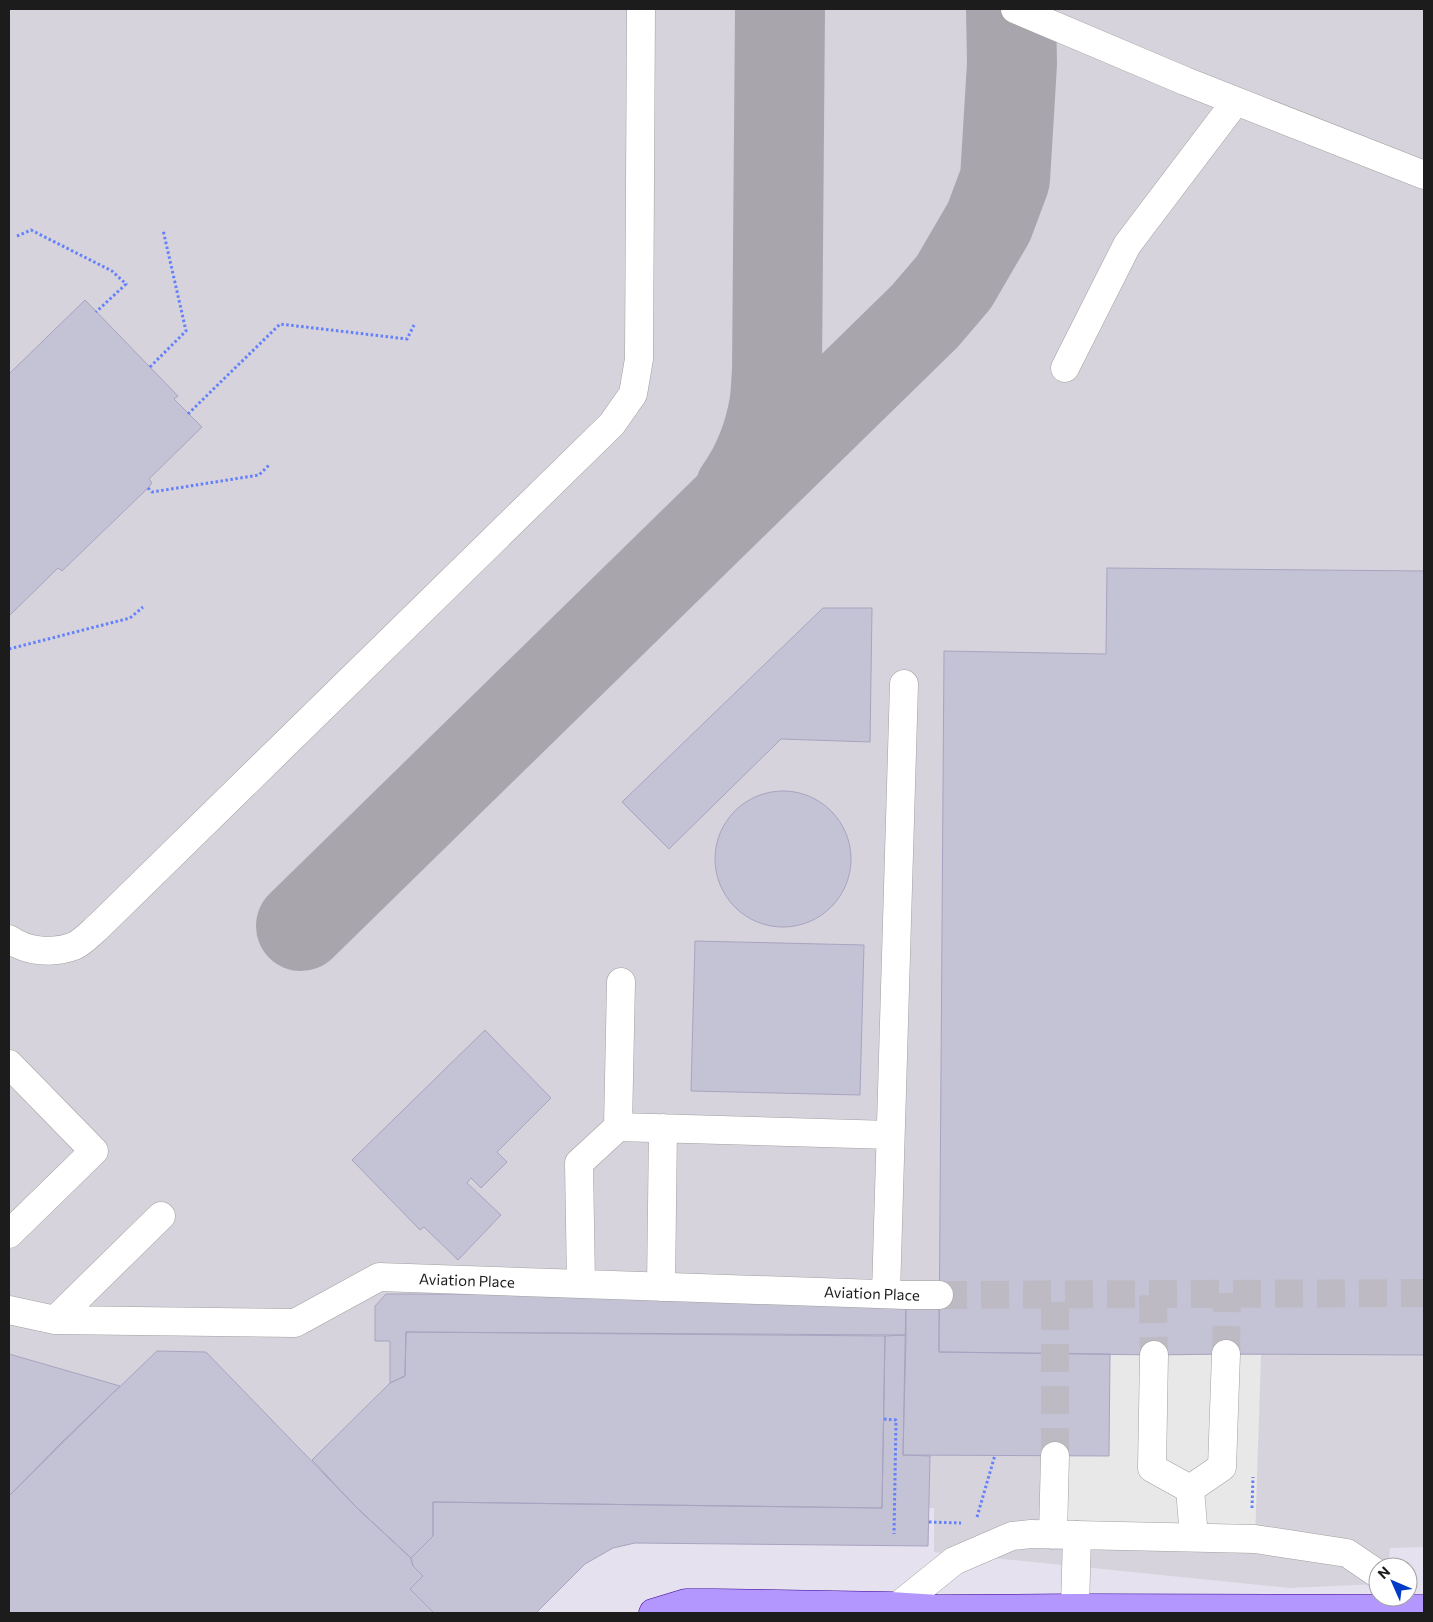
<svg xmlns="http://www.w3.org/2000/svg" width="1433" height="1622" font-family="Commissioner,sans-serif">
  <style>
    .airport { fill: #d7d3dc }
    .parking { fill: #e8e8e8 }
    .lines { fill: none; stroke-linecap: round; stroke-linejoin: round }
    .taxiway { stroke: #a8a6ac; stroke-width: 90 }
    .building { fill: #c4c2d5; stroke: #a8a4c0 }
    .minor-tunnel { stroke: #bebac4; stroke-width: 28; stroke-dasharray: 28 14; stroke-linecap: butt }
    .minor-casing { stroke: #a0a0a0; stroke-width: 29 }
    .major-casing { stroke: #380094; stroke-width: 29 }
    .path { stroke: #6481fc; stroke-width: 3; stroke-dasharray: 2.5 2.5; stroke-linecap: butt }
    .minor { stroke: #fff; stroke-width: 28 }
    .major { stroke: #b397fe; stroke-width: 28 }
    .labels { text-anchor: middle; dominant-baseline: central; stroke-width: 4; stroke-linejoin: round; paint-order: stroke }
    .street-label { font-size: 15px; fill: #1c1c1c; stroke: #fff }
  </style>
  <rect width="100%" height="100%" fill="#e6e1ee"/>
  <path class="airport" d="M 9,9 L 1424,9 L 1424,1547 L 1390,1548 L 1388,1567 L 1378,1584 L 1290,1588 L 934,1552 L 934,1508 L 882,1508 L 576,1536 L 495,1613 L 9,1613 Z"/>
  <path class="parking" d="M 1110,1354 L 1261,1355 L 1255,1539 L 1055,1547 L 1055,1456 L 1109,1456 Z"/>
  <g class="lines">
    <path class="taxiway" d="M 740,490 C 757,466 769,435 774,406 C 776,395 776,383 777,371 L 780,9
      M 301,926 L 925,316 L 954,282 L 989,222 L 1005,179 L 1012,64 L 1011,9"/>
  </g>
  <path class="building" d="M 85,300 L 178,396 L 174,399 L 202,427 L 149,479 L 152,483 L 148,488 L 62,571 L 58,568 L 9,616 L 9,374 Z
    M 1107,568 L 1424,571 L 1424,1355 L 1226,1354 L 1154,1355 L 939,1352 L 944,651 L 1106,654 Z
    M 823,608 L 872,608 L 870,742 L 781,739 L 669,849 L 622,802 Z
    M715 859a68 68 0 1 1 136 0a68 68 0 1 1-136 0Z
    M 695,941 L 864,945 L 860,1095 L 691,1091 Z
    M 485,1030 L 551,1098 L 497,1152 L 507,1162 L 481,1188 L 471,1178 L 467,1183 L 501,1215 L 458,1260 L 424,1227 L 420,1230 L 352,1160 Z
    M 386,1294 L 906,1295 L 906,1335 L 406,1332 L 405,1376 L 390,1383 L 390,1341 L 375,1341 L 375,1306 Z
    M 906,1295 L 939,1295 L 939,1352 L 1110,1354 L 1109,1456 L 903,1455 Z
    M 406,1332 L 885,1336 L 882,1508 L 433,1502 L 433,1536 L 411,1558 L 357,1508 L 312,1460 L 390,1383 L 405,1376 Z
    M 906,1335 L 903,1455 L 930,1456 L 928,1546 L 635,1543 L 613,1548 L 585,1564 L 536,1613 L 434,1613 L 410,1589 L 423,1576 L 413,1566 L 411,1558 L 433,1536 L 433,1502 L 882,1508 L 885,1336 Z
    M 157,1351 L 206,1352 L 357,1508 L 411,1558 L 413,1566 L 423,1576 L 410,1589 L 434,1613 L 9,1613 L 9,1496 L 63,1441 Z
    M 9,1354 L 120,1386 L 9,1496 Z"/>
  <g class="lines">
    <path class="minor-tunnel" d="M 939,1295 L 1424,1293
      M 1153,1295 L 1154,1355
      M 1226,1354 L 1227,1293
      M 1055,1456 L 1055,1295"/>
    <defs>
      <path id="minor" d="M 1015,9 L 1185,81 L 1424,175
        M 1065,368 L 1127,245 L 1236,101
        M 9,939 C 27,952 53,954 74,946 C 83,942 92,932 99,926 L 612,424 L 633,394 L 639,359 L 641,9
        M 9,1064 L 94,1151 L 9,1234
        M 618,1127 L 621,982
        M 581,1284 L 579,1163 L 618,1127 L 890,1135
        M 661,1287 L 663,1128
        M 886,1294 L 904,684
        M 9,1310 L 55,1320 L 295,1323 L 379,1277 L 906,1295 L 939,1295
        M 55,1320 L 161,1216
        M 1154,1355 L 1152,1468 L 1190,1489
        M 1190,1489 L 1222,1467 L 1226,1354
        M 1190,1489 L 1194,1537
        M 1053,1535 L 1055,1456
        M 897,1607 L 954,1561 L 1012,1536 L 1031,1534 L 1255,1539 L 1347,1553 L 1378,1574
        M 1075,1608 L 1077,1535"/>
      <path id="major" d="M 653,1613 L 686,1603 L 716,1603 L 890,1606 L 938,1609 L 1075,1608 L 1424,1609"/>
    </defs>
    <use href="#minor" class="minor-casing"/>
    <use href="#major" class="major-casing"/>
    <path class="path" d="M 17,236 L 31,230 L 112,271 L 126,284 L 96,312
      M 150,367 L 186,331 L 163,230
      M 188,414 L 280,324 L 407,339 L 414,325
      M 148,488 L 152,492 L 259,475 L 269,465
      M 9,649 L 130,618 L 143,607
      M 884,1419 L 896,1420 L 894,1534
      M 1252,1508 L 1253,1477
      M 977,1517 L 995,1455
      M 929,1522 L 961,1523"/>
    <use href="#minor" class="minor"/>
    <use href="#major" class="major"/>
  </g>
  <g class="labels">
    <g class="street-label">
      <text transform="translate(467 1280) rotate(2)">Aviation Place</text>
      <text transform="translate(872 1293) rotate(2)">Aviation Place</text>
    </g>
  </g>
  <rect width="1433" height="1622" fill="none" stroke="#1c1c1c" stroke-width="20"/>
  <g transform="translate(1393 1582) rotate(315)"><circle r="24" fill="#ffffff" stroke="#a4a4a4"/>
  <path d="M0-4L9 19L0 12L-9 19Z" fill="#003bc8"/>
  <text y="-8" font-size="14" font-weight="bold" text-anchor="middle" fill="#1c1c1c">N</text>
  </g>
</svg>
